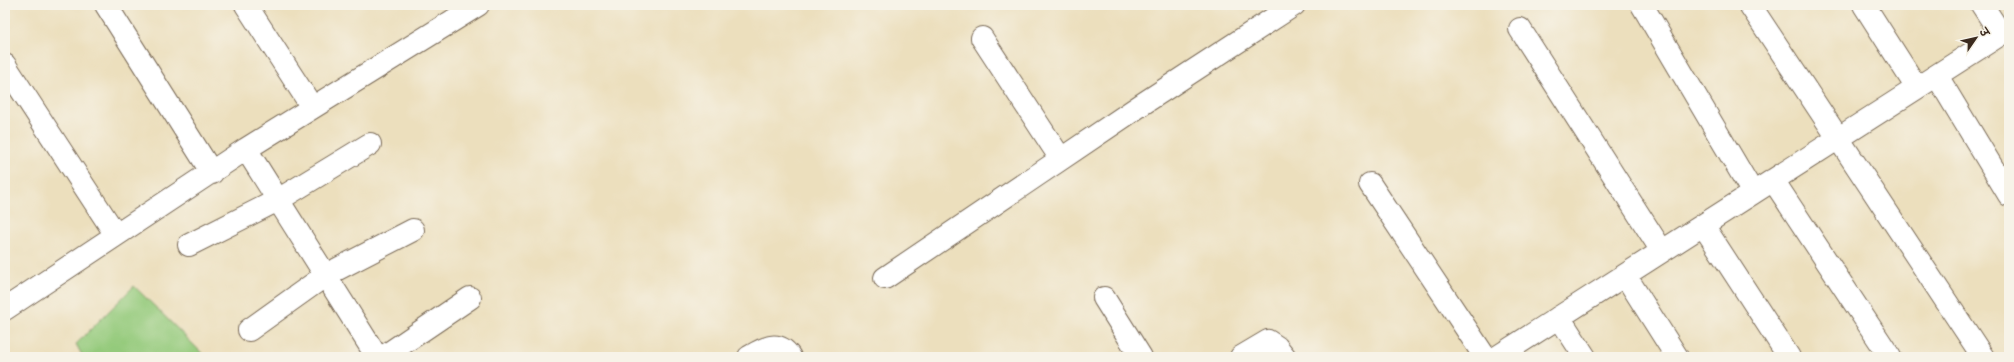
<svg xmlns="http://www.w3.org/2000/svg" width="2014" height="362" font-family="'Architects Daughter','Playpen Sans Deva',sans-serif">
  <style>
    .green { fill: #94ca7c; stroke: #687a4d }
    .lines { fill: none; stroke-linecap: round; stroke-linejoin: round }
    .minor-casing { stroke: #796956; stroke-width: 24 }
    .minor { stroke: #fff; stroke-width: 22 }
  </style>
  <rect width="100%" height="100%" fill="#f7f3e8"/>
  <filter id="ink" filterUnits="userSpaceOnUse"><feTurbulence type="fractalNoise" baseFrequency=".025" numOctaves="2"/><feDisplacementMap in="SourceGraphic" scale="8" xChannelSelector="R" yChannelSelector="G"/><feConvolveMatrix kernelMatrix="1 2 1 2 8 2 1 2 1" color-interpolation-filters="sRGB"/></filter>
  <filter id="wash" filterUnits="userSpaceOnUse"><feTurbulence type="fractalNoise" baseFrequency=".012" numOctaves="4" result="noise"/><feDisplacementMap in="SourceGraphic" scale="16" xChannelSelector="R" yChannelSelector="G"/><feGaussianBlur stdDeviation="0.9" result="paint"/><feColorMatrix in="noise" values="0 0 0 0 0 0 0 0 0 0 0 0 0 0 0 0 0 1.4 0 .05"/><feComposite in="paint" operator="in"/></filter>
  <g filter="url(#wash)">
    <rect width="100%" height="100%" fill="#ecdfbd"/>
    <path class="green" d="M 134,286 L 206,357 L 83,357 L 76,344 Z"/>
  </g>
  <g filter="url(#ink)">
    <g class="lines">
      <defs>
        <path id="minor" d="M 106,5 L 212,173
          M 246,5 L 312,107
          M 1642,5 L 1753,193
          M 1750,5 L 1983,357
          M 1864,5 L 1917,88
          M 1982,5 L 2001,34
          M 1520,29 L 1662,251
          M 982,38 L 1061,159
          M 5,65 L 116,235
          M 1937,76 L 2009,195
          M 246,149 L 377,357
          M 1773,180 L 1890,357
          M 1370,184 L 1485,357
          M 1703,225 L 1789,357
          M 189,245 L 278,200 L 370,144
          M 1625,275 L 1677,357
          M 885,278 L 1144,103 L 1294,5
          M 1104,298 L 1141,357
          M 5,309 L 246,149 L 478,5
          M 1559,317 L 1585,357
          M 249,330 L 326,275 L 413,230
          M 383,357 L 470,298
          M 749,357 C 764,348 778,339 790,357
          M 1241,357 L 1268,341 L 1277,347 L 1285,357
          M 1497,357 L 2009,29"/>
      </defs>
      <use href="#minor" class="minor-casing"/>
      <use href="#minor" class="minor"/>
    </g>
  </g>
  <rect width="2014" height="362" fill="none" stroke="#f7f3e8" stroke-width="20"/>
  <g transform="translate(1976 38) rotate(56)" stroke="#f7f3e8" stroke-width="3" paint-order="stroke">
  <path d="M0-3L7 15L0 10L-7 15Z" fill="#3b2a1e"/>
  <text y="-6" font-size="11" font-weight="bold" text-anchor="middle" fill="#3b2a1e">उ</text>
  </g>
</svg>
